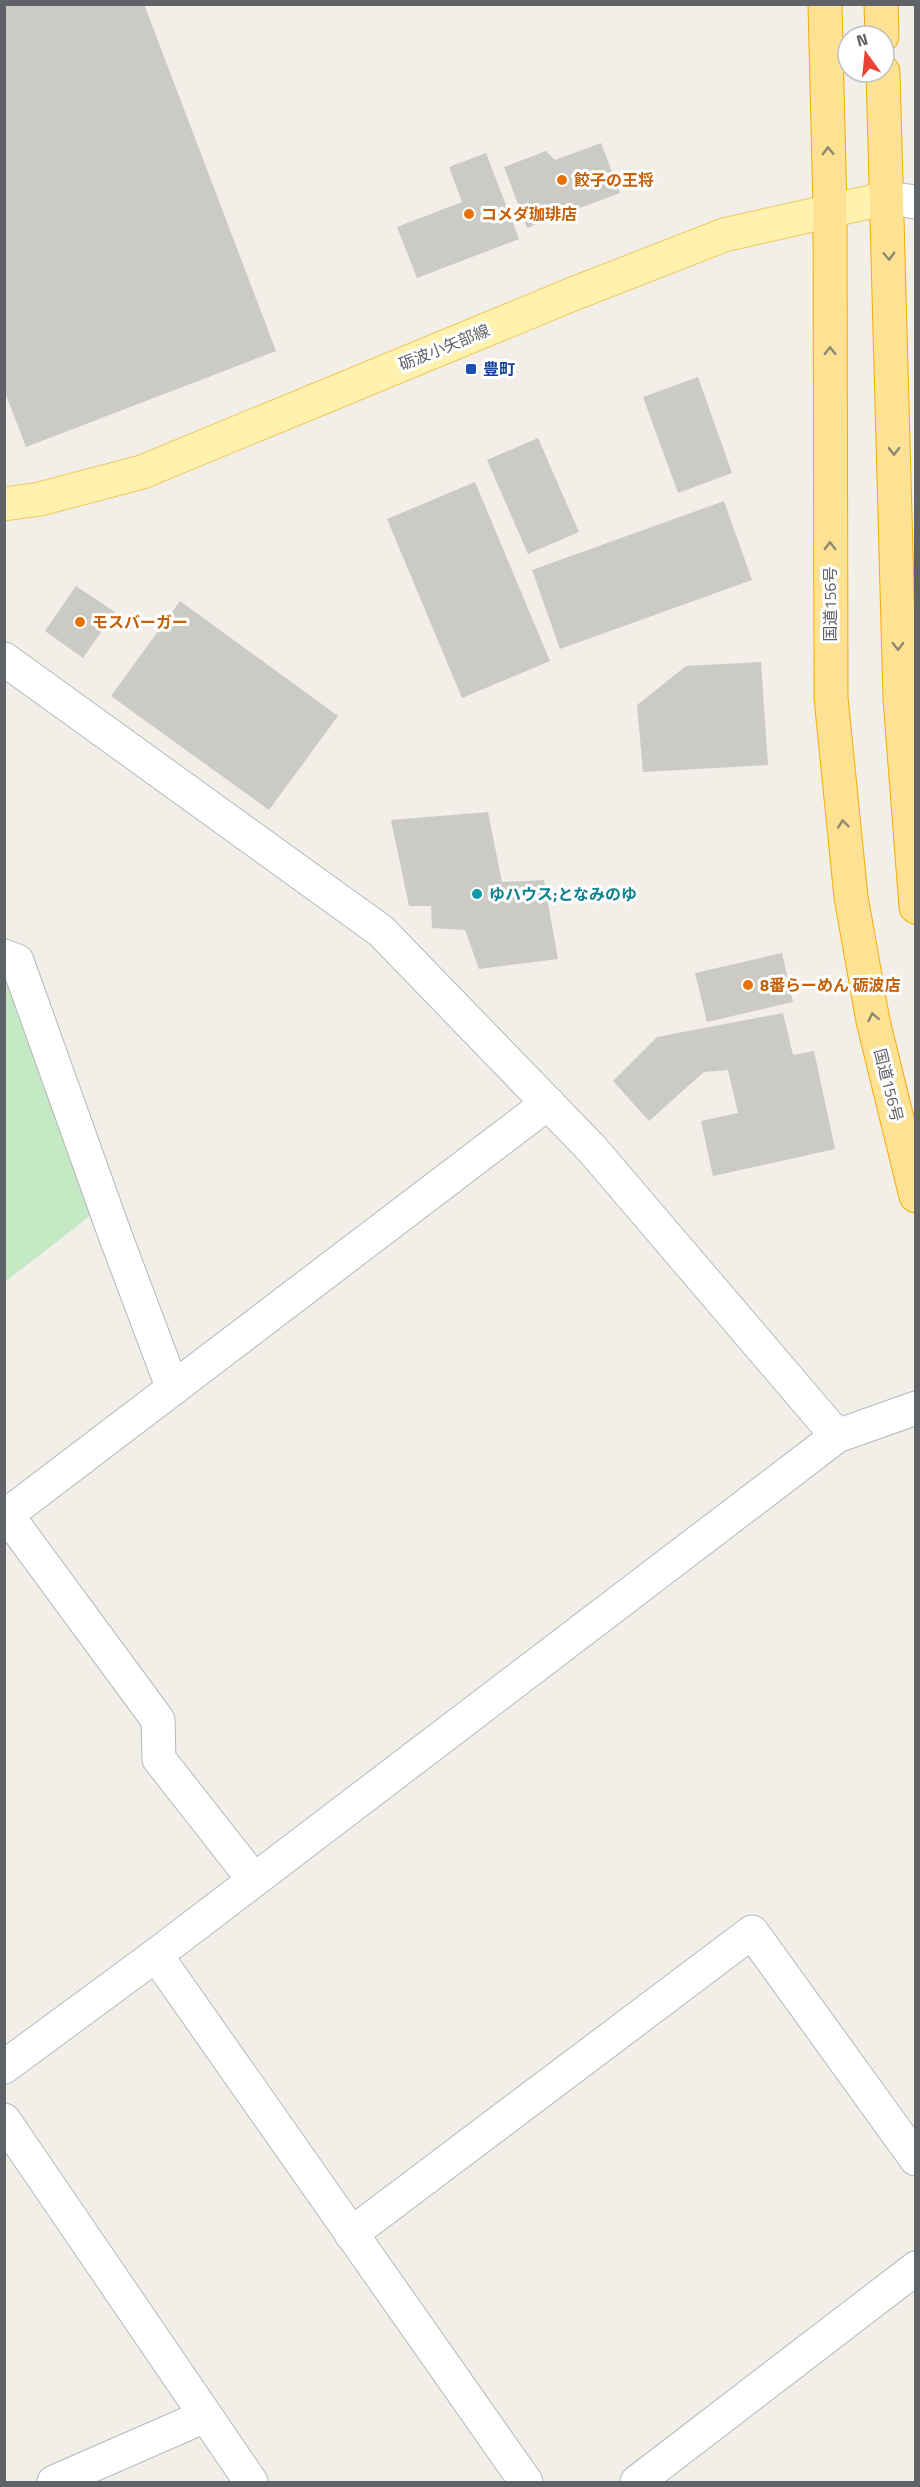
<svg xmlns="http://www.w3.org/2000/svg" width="920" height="2487" font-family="'Titillium Web','Noto Sans JP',sans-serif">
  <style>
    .green { fill: #c5e8c5 }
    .building { fill: #cccac5 }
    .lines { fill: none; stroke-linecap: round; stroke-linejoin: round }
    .street-casing { stroke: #b5b8bc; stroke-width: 35 }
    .secondary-casing { stroke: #b6babf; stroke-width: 35 }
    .primary-casing { stroke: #f2c960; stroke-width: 35 }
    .highway-casing { stroke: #f9ab00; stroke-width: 35 }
    .street { stroke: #fff; stroke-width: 33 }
    .secondary { stroke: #fff; stroke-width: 33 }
    .primary { stroke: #fff2af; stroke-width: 33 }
    .highway { stroke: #fde293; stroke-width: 33 }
    .oneway { stroke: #8e8975 }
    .food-dot { fill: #e8710a; stroke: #fff; stroke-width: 2 }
    .transit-dot { fill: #1a4fb4; stroke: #fff; stroke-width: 2 }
    .culture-dot { fill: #0f9aa8; stroke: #fff; stroke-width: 2 }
    .labels { text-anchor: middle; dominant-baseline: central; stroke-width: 6; stroke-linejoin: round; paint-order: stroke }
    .food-label { font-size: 16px; font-weight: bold; fill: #c56008; stroke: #fff; text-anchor: start }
    .street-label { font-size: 16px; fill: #5f6368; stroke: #fff }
    .transit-label { font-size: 16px; font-weight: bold; fill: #164399; stroke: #fff; text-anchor: start }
    .culture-label { font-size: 16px; font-weight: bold; fill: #0d838f; stroke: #fff; text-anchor: start }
  </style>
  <rect width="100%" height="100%" fill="#f1efe8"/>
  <path class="green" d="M 5,967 L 95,1212 L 5,1282 Z"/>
  <path class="building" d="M 4,4 L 144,4 L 276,351 L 26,447 L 4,390 Z
    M 601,143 L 620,193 L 527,228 L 504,167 L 546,151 L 555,160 Z
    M 486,153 L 519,239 L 417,278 L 397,227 L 462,202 L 449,167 Z
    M 698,377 L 732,473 L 678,493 L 643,397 Z
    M 538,438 L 579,532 L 528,554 L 487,460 Z
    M 475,482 L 550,661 L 462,698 L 387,519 Z
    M 724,501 L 752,580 L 560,649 L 532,570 Z
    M 76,586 L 115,612 L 83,658 L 45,631 Z
    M 180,601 L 338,716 L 269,810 L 111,696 Z
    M 761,662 L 768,765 L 643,772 L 637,705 L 686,666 Z
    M 488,812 L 502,882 L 544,880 L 558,959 L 479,969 L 465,930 L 432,928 L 431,906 L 409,906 L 391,820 Z
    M 782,953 L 793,1002 L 707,1022 L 695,973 Z
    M 783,1013 L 793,1055 L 814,1051 L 835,1149 L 713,1176 L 701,1121 L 738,1113 L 728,1070 L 704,1072 L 649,1121 L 613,1081 L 657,1037 Z"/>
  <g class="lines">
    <defs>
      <path id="street" d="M 4,956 L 17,961 L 115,1235 L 173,1389
        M 7,1515 L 158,1720 L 159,1759 L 254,1880
        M 4,1517 L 548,1103
        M 156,1955 L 526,2482
        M 351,2234 L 752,1932 L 916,2159
        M 54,2482 L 205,2416
        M 637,2482 L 916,2268"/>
      <path id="secondary" d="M 887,198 L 916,202
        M 4,659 L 381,931 L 592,1149 L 837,1436 L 916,1408
        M 4,2067 L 156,1955 L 837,1436
        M 4,2120 L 251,2482"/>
      <path id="primary" d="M 4,504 L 40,499 L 142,472 L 573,294 L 724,235 L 887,198"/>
      <path id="highway" d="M 825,4 L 830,209 L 831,698 L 851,897 L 873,1021 L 916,1196
        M 881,4 L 882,36
        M 883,72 L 900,699 L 916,907"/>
    </defs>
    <use href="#street" class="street-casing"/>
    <use href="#secondary" class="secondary-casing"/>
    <use href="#primary" class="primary-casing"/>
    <use href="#highway" class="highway-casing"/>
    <use href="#street" class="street"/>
    <use href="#secondary" class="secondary"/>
    <use href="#primary" class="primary"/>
    <use href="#highway" class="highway"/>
  </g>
  <defs><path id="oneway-chevron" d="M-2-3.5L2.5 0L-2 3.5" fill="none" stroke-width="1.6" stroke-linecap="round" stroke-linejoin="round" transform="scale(1.5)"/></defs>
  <g class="oneway">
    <use href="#oneway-chevron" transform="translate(828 151) rotate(-92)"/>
    <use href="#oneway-chevron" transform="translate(889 256) rotate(88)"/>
    <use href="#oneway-chevron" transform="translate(830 351) rotate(-90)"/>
    <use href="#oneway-chevron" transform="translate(894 451) rotate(89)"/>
    <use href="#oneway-chevron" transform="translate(830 546) rotate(-90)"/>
    <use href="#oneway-chevron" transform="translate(898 646) rotate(89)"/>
    <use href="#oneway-chevron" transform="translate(843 824) rotate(-96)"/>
    <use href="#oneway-chevron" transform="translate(873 1017) rotate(-101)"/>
  </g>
  <g class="food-dot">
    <circle cx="562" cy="180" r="6"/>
    <circle cx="469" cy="214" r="6"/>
    <circle cx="80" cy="622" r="6"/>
    <circle cx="748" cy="985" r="6"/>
  </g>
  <rect class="transit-dot" x="465" y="363" width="12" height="12" rx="3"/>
  <circle class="culture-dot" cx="477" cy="894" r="6"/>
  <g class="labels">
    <g class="food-label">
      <text x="574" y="180">餃子の王将</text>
      <text x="481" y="214">コメダ珈琲店</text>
      <text x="92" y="622">モスバーガー</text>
      <text x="760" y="985">8番らーめん 砺波店</text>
    </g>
    <g class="street-label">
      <text transform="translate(444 347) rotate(-22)">砺波小矢部線</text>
      <text transform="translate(830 604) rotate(-90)">国道156号</text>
      <text transform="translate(889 1085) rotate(76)">国道156号</text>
    </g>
    <g class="transit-label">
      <text x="483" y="369">豊町</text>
    </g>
    <g class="culture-label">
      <text x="489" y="894">ゆハウス;となみのゆ</text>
    </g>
  </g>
  <rect width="920" height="2487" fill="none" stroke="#5f6368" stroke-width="12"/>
  <g transform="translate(866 54) rotate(345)"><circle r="28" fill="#ffffff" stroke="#bfc1c3" stroke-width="1.5"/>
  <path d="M0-4.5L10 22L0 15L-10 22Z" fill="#ea4335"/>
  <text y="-9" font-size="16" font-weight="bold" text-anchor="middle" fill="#5f6368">N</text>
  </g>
</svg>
